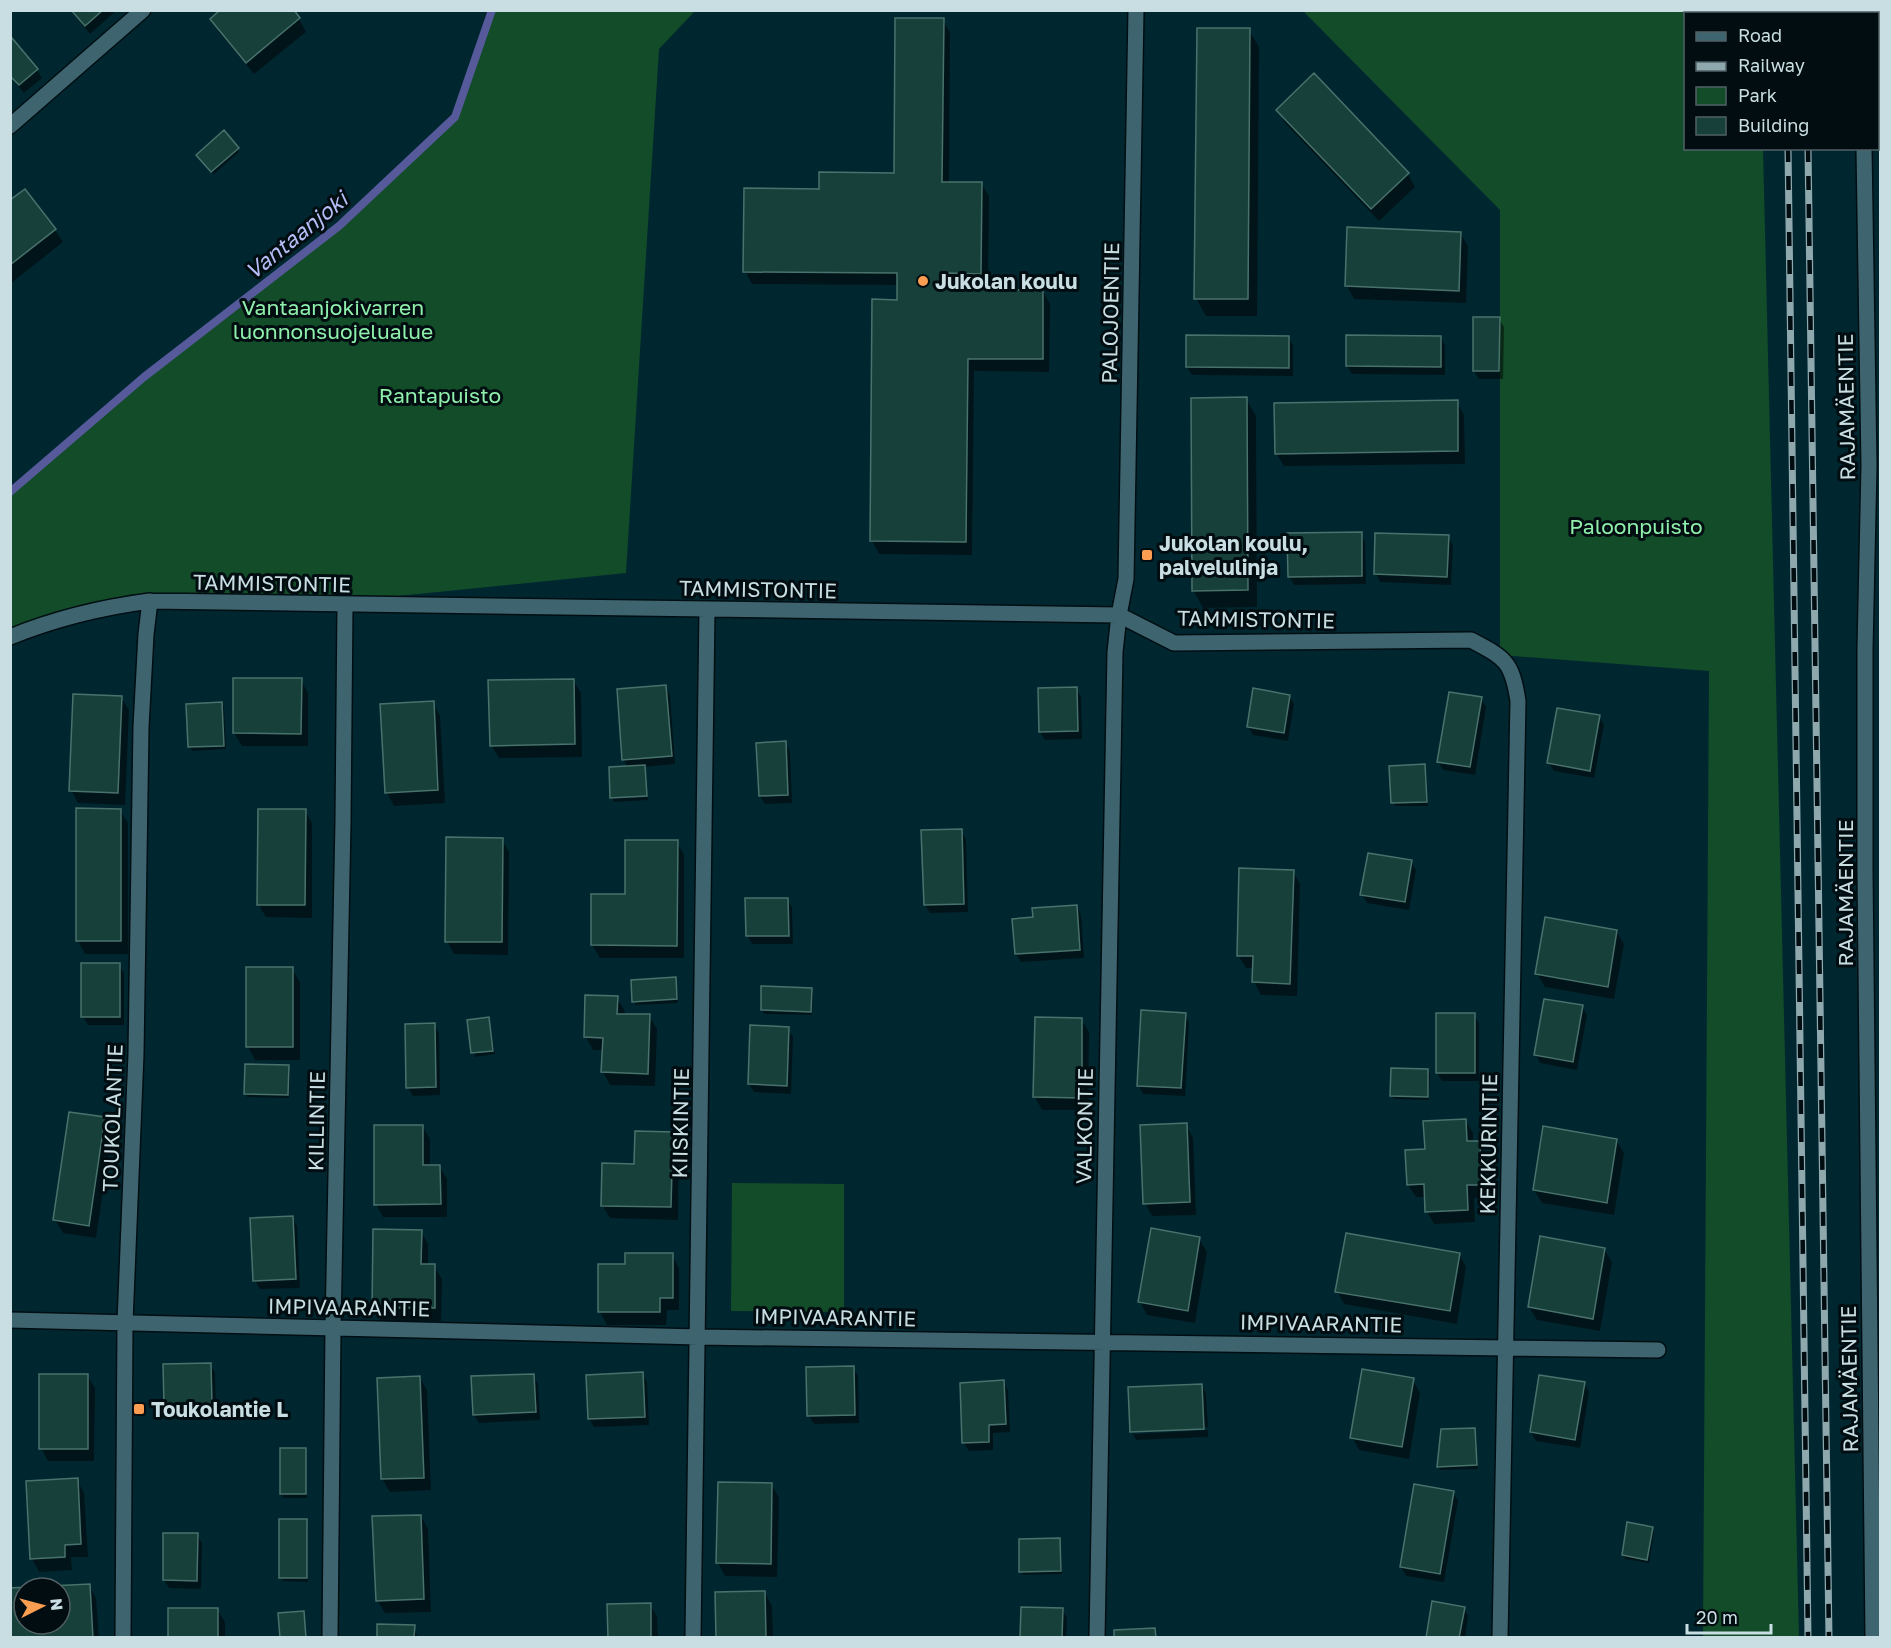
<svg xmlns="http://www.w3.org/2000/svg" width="1891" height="1648" font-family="'Golos Text',sans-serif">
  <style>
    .green { fill: #124c29 }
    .shadow { fill: #0007 }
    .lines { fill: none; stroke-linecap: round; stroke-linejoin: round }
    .stream { stroke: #565a9a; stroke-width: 8 }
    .building { fill: #17403b; stroke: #49726c; stroke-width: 1.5; fill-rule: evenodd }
    .street-casing { stroke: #000e13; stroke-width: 18 }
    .street { stroke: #3e656f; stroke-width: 15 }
    .rail-casing { stroke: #8ea8ae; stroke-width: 7 }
    .rail { stroke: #010d11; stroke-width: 4.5; stroke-dasharray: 14; stroke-linecap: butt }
    .poi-dot { fill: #fb9e52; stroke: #010d11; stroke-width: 2 }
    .labels { text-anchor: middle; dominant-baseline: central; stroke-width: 6; stroke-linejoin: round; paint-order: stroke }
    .poi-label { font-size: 21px; font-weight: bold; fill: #c9dee3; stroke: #010d11; text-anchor: start }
    .park-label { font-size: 21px; fill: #8ff0ac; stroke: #010d11 }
    .street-label { font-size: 21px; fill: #c9dee3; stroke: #010d11 }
    .water-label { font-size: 22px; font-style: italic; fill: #b6bcf5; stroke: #010d11 }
  </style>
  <rect width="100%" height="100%" fill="#002730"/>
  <path class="green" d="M 492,11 L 695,11 L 659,49 L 626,573 L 378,598 L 133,594 L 11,637 L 11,492 L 144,377 L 339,226 L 455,117 Z
    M 1303,11 L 1760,11 L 1760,14 L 1686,14 L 1686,148 L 1763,149 L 1799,1637 L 1703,1637 L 1709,671 L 1500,655 L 1500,210 Z
    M 732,1183 L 844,1184 L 844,1312 L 731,1311 Z
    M 1880,1345 L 1880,1638 L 1870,1346 Z"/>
  <path class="shadow" d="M 70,10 L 117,10 L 90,34 Z
    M 212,19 L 299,19 L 306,32 L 254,74 L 219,32 Z
    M 943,20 L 950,33 L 949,183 L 981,183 L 989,196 L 988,286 L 955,286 L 955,291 L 1043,291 L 1050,304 L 1049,372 L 974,371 L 972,555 L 879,554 L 872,541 L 899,301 L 899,285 L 752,284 L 745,271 L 821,190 L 895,175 Z
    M 1249,30 L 1259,47 L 1257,316 L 1206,316 L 1196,298 Z
    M 37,70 L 42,78 L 24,93 L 10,76 Z
    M 1278,110 L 1408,174 L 1415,187 L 1379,221 L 1285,123 Z
    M 237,149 L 239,152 L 214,174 L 200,159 Z
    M 10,202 L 55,230 L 63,242 L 10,284 Z
    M 1460,233 L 1468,246 L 1466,303 L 1354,299 L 1347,286 Z
    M 1499,319 L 1504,327 L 1503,379 L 1479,379 L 1474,371 Z
    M 1288,337 L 1293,345 L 1293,376 L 1192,375 L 1187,367 Z
    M 1441,337 L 1445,346 L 1445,375 L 1352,374 L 1347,366 Z
    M 1246,399 L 1256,416 L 1257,607 L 1203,608 L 1193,590 Z
    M 1457,402 L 1464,415 L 1465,464 L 1284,466 L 1276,453 Z
    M 1361,533 L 1365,542 L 1366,584 L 1294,585 L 1289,576 Z
    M 1448,537 L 1453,545 L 1451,585 L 1380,582 L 1376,574 Z
    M 301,680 L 308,693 L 308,746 L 242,746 L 234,733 Z
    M 573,680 L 581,693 L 582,757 L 499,758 L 491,745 Z
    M 665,686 L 670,695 L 675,764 L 644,767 L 646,771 L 648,800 L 614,802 L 612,798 L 610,769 L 628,768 L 623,759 Z
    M 1076,689 L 1081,697 L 1082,739 L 1045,740 L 1040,732 Z
    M 1289,696 L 1294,704 L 1288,741 L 1253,735 L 1248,726 Z
    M 121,697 L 129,710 L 125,805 L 78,803 L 71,790 Z
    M 1481,699 L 1486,707 L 1475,775 L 1443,770 L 1438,761 Z
    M 433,703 L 440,716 L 445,803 L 394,806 L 387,793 Z
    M 221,704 L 224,707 L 226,749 L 192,751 L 190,747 L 188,705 Z
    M 1599,717 L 1604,725 L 1594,778 L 1554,771 L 1549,763 Z
    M 785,743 L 790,751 L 792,803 L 765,804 L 760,796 L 758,745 Z
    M 1424,766 L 1426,770 L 1428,806 L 1395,806 L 1393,802 Z
    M 120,810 L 128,823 L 128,954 L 85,954 L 78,941 Z
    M 305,810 L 312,823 L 312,918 L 266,917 L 258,904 Z
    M 961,831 L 966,839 L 968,912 L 930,913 L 925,905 Z
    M 502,839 L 509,852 L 508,955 L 454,954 L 447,941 Z
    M 677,842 L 684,855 L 684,958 L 600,958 L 592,945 L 626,896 Z
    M 1411,862 L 1416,870 L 1409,910 L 1367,903 L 1362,894 Z
    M 1293,871 L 1300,884 L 1297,996 L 1261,995 L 1254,982 L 1254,968 L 1246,968 L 1238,955 Z
    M 788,900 L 792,908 L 793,944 L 752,944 L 747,935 Z
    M 1077,906 L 1081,915 L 1084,958 L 1021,962 L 1016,954 L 1014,920 L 1034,919 Z
    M 1616,931 L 1624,944 L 1614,999 L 1545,987 L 1537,974 Z
    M 83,965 L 119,965 L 124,973 L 124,1025 L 88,1025 L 83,1017 Z
    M 292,969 L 300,982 L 300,1060 L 255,1060 L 248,1047 Z
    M 675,978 L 677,982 L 678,1003 L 636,1005 L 634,1002 Z
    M 811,989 L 813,993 L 812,1015 L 764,1014 L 762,1010 Z
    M 617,998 L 625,1011 L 624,1015 L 649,1016 L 657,1029 L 655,1086 L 610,1085 L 603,1072 L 604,1050 L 593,1050 L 586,1037 Z
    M 1582,1007 L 1587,1015 L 1577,1070 L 1540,1063 L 1536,1055 Z
    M 1185,1014 L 1189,1023 L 1185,1096 L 1143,1094 L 1139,1086 Z
    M 1474,1015 L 1479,1023 L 1479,1081 L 1442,1081 L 1437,1073 Z
    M 489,1019 L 495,1054 L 475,1057 L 469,1022 Z
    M 1081,1019 L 1089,1032 L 1088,1110 L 1042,1110 L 1035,1097 Z
    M 434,1025 L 439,1033 L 440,1095 L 413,1096 L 408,1088 Z
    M 788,1029 L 793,1037 L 791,1094 L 754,1092 L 749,1084 Z
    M 288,1067 L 290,1071 L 289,1098 L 247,1097 L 245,1093 Z
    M 1427,1071 L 1430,1074 L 1429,1100 L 1394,1099 L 1392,1096 Z
    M 104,1118 L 112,1131 L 96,1238 L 63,1233 L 55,1220 Z
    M 1465,1120 L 1473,1133 L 1473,1142 L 1479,1142 L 1486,1155 L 1488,1197 L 1474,1198 L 1475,1222 L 1434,1224 L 1427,1211 L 1426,1197 L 1416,1197 L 1408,1185 L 1427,1151 Z
    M 1186,1125 L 1193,1138 L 1196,1215 L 1152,1216 L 1145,1203 Z
    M 422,1126 L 430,1139 L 430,1167 L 439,1166 L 447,1179 L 447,1217 L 383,1217 L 376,1204 Z
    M 672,1134 L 679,1147 L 678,1220 L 610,1218 L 602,1205 L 635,1165 Z
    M 1616,1140 L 1624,1153 L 1614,1215 L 1542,1203 L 1534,1190 Z
    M 292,1218 L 297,1226 L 300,1288 L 260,1289 L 255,1281 L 252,1219 Z
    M 421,1231 L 428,1244 L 428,1266 L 434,1266 L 442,1279 L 441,1321 L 381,1321 L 373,1308 Z
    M 1199,1239 L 1207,1252 L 1195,1323 L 1147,1315 L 1140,1302 Z
    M 1604,1249 L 1612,1262 L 1600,1331 L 1537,1320 L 1529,1307 Z
    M 1459,1254 L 1466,1267 L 1457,1324 L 1344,1304 L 1337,1291 Z
    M 672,1255 L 679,1268 L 679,1310 L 667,1310 L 666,1325 L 607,1325 L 600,1312 L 626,1265 Z
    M 210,1364 L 215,1373 L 216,1411 L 170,1413 L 165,1404 Z
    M 853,1367 L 858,1376 L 859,1423 L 814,1424 L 809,1416 Z
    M 642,1374 L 647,1382 L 649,1425 L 594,1427 L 589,1419 Z
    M 87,1375 L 95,1388 L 94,1461 L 48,1461 L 41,1448 Z
    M 533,1375 L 538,1384 L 540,1420 L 479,1423 L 474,1415 Z
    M 419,1377 L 427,1390 L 431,1490 L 390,1492 L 382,1479 L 378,1379 Z
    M 1413,1380 L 1420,1393 L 1409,1459 L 1359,1450 L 1352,1437 Z
    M 1003,1382 L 1008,1390 L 1010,1432 L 993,1433 L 993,1450 L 969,1451 L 964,1443 Z
    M 1584,1384 L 1589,1392 L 1580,1448 L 1536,1441 L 1531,1432 Z
    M 1202,1385 L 1206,1394 L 1208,1427 L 1134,1431 L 1134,1434 L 1208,1430 L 1208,1437 L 1136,1440 L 1132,1432 Z
    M 1474,1430 L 1476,1434 L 1478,1469 L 1440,1470 L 1438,1467 Z
    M 305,1450 L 307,1453 L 307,1498 L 283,1498 L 281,1494 Z
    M 77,1480 L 84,1493 L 88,1557 L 71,1557 L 72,1570 L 39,1572 L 32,1559 Z
    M 772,1485 L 779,1498 L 777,1577 L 725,1576 L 718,1563 Z
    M 1453,1492 L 1458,1501 L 1444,1582 L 1406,1576 L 1401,1567 Z
    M 421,1516 L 428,1529 L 431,1612 L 385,1613 L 377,1600 Z
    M 306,1521 L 308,1524 L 308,1582 L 283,1581 L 280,1578 Z
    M 1652,1528 L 1654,1532 L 1649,1563 L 1625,1559 L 1623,1555 Z
    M 197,1535 L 202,1543 L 201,1589 L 169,1588 L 164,1580 Z
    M 1059,1540 L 1061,1544 L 1062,1574 L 1023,1575 L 1021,1571 Z
    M 89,1585 L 96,1598 L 99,1638 L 12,1638 L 24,1589 L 24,1624 L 60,1624 L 60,1588 L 35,1588 Z
    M 765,1593 L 772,1606 L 773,1638 L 718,1638 Z
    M 650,1604 L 657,1617 L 658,1638 L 610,1638 Z
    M 1464,1608 L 1468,1616 L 1465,1638 L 1428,1638 Z
    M 217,1609 L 225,1622 L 225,1638 L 169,1638 Z
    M 1062,1609 L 1067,1618 L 1066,1638 L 1022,1638 Z
    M 414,1627 L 418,1638 L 378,1638 Z"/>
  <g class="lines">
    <path class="stream" d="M 10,492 L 144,377 L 339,226 L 455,117 L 492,10"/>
  </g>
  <path class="building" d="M 71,10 L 103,10 L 85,26 Z
    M 220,10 L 294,10 L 300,18 L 246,63 L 210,19 Z
    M 895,18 L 944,18 L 942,182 L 982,182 L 981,274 L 949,273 L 949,289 L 1043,290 L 1043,359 L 968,359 L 966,542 L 870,541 L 872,299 L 897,300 L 897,273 L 743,272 L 744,188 L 819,189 L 819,172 L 894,173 Z
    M 1197,28 L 1250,28 L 1248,299 L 1194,299 Z
    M 12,38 L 38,69 L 19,85 L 10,76 L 10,39 Z
    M 1314,73 L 1409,173 L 1371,209 L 1276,110 Z
    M 224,130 L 239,148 L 211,172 L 196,155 Z
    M 25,189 L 56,229 L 10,265 L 10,200 Z
    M 1347,227 L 1461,232 L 1459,291 L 1345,286 Z
    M 1473,317 L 1500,317 L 1499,371 L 1473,371 Z
    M 1186,335 L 1289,336 L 1289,368 L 1186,367 Z
    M 1346,335 L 1441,336 L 1441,367 L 1346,366 Z
    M 1247,397 L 1248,590 L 1192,591 L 1191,398 Z
    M 1458,400 L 1458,451 L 1275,454 L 1274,403 Z
    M 1362,532 L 1362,576 L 1288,577 L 1287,533 Z
    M 1375,533 L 1449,535 L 1447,577 L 1374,574 Z
    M 233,678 L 302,678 L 301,734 L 233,733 Z
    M 574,679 L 575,744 L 490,746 L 488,680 Z
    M 666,685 L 672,756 L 622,760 L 617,689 Z
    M 1077,687 L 1078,731 L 1039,732 L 1038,688 Z
    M 1253,688 L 1290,695 L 1284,733 L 1247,727 Z
    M 1449,692 L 1482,697 L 1470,767 L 1437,762 Z
    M 73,694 L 122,696 L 118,793 L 69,791 Z
    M 434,701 L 438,790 L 385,793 L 380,704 Z
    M 222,702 L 224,746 L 188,747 L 186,704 Z
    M 1557,708 L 1600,715 L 1590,771 L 1547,763 Z
    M 786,741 L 788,795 L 759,796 L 756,743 Z
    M 1425,764 L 1427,802 L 1391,803 L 1389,766 Z
    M 645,765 L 647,796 L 610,798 L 609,767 Z
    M 76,808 L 121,809 L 121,941 L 76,941 Z
    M 258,809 L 306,809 L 305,905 L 257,905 Z
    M 962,829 L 964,904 L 924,905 L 921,830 Z
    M 446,837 L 503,838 L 502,942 L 445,942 Z
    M 625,840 L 678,840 L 677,946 L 591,945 L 591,894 L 625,894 Z
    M 1368,853 L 1412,860 L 1405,902 L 1360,895 Z
    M 1239,868 L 1294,870 L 1290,984 L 1252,982 L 1253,956 L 1237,956 Z
    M 745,898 L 788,898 L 789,936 L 746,936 Z
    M 1077,905 L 1080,950 L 1015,954 L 1012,919 L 1033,917 L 1032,908 Z
    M 1545,917 L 1617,930 L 1608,987 L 1535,974 Z
    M 81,963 L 120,963 L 120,1017 L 81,1017 Z
    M 246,967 L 293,967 L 293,1047 L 246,1047 Z
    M 676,977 L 677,999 L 632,1002 L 631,980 Z
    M 761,986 L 812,988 L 811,1012 L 761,1010 Z
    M 585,995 L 618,996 L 617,1014 L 650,1014 L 648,1074 L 601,1072 L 603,1038 L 584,1037 Z
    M 1544,999 L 1583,1005 L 1573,1062 L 1534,1055 Z
    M 1141,1010 L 1186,1013 L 1181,1088 L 1137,1086 Z
    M 1436,1013 L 1475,1013 L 1475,1073 L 1436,1073 Z
    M 489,1017 L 493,1051 L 471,1053 L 467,1020 Z
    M 1035,1017 L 1082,1018 L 1082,1098 L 1033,1097 Z
    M 435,1023 L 436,1087 L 406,1088 L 405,1024 Z
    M 750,1025 L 789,1027 L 787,1086 L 748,1084 Z
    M 245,1064 L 289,1065 L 288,1095 L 244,1094 Z
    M 1391,1068 L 1428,1069 L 1428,1097 L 1390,1096 Z
    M 69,1112 L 105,1117 L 89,1226 L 53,1220 Z
    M 1466,1119 L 1467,1141 L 1480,1141 L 1482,1185 L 1467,1185 L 1468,1210 L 1425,1212 L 1424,1184 L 1407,1185 L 1405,1150 L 1425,1149 L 1423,1121 Z
    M 1187,1123 L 1190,1202 L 1143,1204 L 1140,1125 Z
    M 374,1125 L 423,1125 L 423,1165 L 440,1165 L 441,1204 L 374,1205 Z
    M 1543,1126 L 1617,1139 L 1607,1203 L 1533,1190 Z
    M 635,1131 L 673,1132 L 671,1207 L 601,1206 L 602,1163 L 634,1164 Z
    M 293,1216 L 296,1279 L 253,1281 L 250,1218 Z
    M 1151,1228 L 1200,1237 L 1188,1311 L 1138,1302 Z
    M 373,1229 L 422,1230 L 421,1264 L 435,1264 L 435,1308 L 372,1308 Z
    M 1346,1233 L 1460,1253 L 1450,1311 L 1335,1292 Z
    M 1540,1236 L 1605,1248 L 1593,1319 L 1528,1307 Z
    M 625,1253 L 673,1253 L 673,1298 L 660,1298 L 660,1312 L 598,1312 L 598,1264 L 625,1264 Z
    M 211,1363 L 212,1403 L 164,1405 L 163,1364 Z
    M 854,1366 L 855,1415 L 807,1416 L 806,1367 Z
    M 1362,1369 L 1414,1378 L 1402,1447 L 1350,1438 Z
    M 643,1372 L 645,1417 L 588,1419 L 586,1375 Z
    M 39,1374 L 88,1374 L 88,1449 L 39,1449 Z
    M 534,1374 L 536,1412 L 473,1415 L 471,1376 Z
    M 1539,1375 L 1585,1382 L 1575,1440 L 1530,1432 Z
    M 420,1376 L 424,1478 L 381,1479 L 377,1378 Z
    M 1004,1380 L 1006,1424 L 989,1425 L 989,1442 L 962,1443 L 960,1383 Z
    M 1202,1384 L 1204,1429 L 1130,1432 L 1128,1387 Z
    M 1475,1428 L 1477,1465 L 1437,1467 L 1441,1429 Z
    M 280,1448 L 306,1448 L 306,1494 L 280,1494 Z
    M 78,1478 L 81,1544 L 65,1545 L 65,1557 L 30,1559 L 26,1481 Z
    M 718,1482 L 772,1483 L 771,1564 L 716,1563 Z
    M 1414,1484 L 1454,1491 L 1440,1574 L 1400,1567 Z
    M 421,1515 L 424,1599 L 376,1601 L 372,1516 Z
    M 279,1519 L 307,1519 L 307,1578 L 279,1578 Z
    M 1627,1522 L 1653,1527 L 1647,1560 L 1622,1555 Z
    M 163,1533 L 198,1533 L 197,1581 L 163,1580 Z
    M 1060,1538 L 1061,1571 L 1019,1572 L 1019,1539 Z
    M 90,1584 L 93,1638 L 10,1638 L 10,1588 ZM 24,1588 L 60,1588 L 60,1624 L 24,1624 Z
    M 765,1591 L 766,1638 L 716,1638 L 715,1592 Z
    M 1432,1601 L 1465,1607 L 1459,1638 L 1426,1638 Z
    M 651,1603 L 651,1638 L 608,1638 L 607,1604 Z
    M 1021,1607 L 1063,1608 L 1062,1638 L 1020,1638 Z
    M 168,1608 L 218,1608 L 218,1638 L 168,1638 Z
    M 304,1611 L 306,1638 L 280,1638 L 278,1613 Z
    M 377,1624 L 415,1625 L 414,1638 L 377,1638 Z
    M 1155,1628 L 1156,1638 L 1114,1638 L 1114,1630 Z"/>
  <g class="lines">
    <defs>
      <path id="street" d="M 1861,10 L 1861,14
        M 10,126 L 143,10
        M 1864,148 L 1869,466 L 1865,649 L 1865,871 L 1873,1638
        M 10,637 C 54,619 104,607 150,601 L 1119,615 L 1174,643 L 1471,640 C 1505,658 1512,661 1518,701 L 1500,1638
        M 10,1320 L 699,1337 L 1658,1350
        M 123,1638 L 125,1322 L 136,1054 L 141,727 L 146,634 L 150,601
        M 330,1638 L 333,1327 L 343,822 L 345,606
        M 693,1638 L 707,610
        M 1097,1638 L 1115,652 L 1119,615 L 1126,579 L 1136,10"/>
    </defs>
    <use href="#street" class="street-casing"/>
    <use href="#street" class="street"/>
    <defs>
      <path id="rail" d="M 1786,10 L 1786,14
        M 1806,10 L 1806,14
        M 1788,148 L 1808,1638
        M 1808,148 L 1829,1638"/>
    </defs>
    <use href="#rail" class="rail-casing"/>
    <use href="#rail" class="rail"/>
  </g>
  <g class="poi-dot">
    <circle cx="923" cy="281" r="6"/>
    <rect x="1141" y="549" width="12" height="12" rx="3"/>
    <rect x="133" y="1403" width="12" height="12" rx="3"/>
  </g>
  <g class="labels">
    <g class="poi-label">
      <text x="935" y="281">Jukolan koulu</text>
      <text x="1159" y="543">Jukolan koulu,<tspan x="1159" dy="24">palvelulinja</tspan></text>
      <text x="151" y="1409">Toukolantie L</text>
    </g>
    <g class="park-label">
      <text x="333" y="307">Vantaanjokivarren<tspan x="333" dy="24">luonnonsuojelualue</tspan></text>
      <text x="440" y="395">Rantapuisto</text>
      <text x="1636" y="526">Paloonpuisto</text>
    </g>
    <g class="street-label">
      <text transform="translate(1110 313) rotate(-89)">PALOJOENTIE</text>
      <text transform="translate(1846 407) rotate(-91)">RAJAMÄENTIE</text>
      <text transform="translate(272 583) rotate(1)">TAMMISTONTIE</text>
      <text transform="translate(758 589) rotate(1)">TAMMISTONTIE</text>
      <text transform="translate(1256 619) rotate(1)">TAMMISTONTIE</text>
      <text transform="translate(1845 893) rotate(-90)">RAJAMÄENTIE</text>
      <text transform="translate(112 1118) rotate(-88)">TOUKOLANTIE</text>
      <text transform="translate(316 1121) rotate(-89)">KILLINTIE</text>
      <text transform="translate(680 1123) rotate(-89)">KIISKINTIE</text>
      <text transform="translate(1084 1126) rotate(-89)">VALKONTIE</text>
      <text transform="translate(1488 1144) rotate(-89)">KEKKURINTIE</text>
      <text transform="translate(349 1307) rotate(1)">IMPIVAARANTIE</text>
      <text transform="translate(835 1317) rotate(1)">IMPIVAARANTIE</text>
      <text transform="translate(1321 1323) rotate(1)">IMPIVAARANTIE</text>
      <text transform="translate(1849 1379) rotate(-91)">RAJAMÄENTIE</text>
    </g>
    <g class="water-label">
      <text transform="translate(296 235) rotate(-39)">Vantaanjoki</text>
    </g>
  </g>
  <rect width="1891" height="1648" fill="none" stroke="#c9dee3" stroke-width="24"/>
  <rect x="1684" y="12" width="195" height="138" fill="#010d11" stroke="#516165" stroke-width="1.5"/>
  <rect x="1696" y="32" width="30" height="9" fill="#3e656f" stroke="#516165" stroke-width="1.5"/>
  <text x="1738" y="42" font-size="18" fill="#c9dee3">Road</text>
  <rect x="1696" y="62" width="30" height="9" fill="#8ea8ae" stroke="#516165" stroke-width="1.5"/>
  <text x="1738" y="72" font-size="18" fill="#c9dee3">Railway</text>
  <rect x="1696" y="87" width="30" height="18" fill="#124c29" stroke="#516165" stroke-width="1.5"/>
  <text x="1738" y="102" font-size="18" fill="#c9dee3">Park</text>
  <rect x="1696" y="117" width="30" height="18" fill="#17403b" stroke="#516165" stroke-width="1.5"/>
  <text x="1738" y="132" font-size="18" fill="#c9dee3">Building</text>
  <g transform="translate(42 1606) rotate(84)"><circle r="28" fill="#010d11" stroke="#516165" stroke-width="1.5"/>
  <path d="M0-4.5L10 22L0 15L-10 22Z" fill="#fb9e52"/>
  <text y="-9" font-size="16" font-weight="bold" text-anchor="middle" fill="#c9dee3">N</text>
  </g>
  <path d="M1687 1624v9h84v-9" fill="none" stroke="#c9dee3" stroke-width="3"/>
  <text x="1696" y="1624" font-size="18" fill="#c9dee3" stroke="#010d11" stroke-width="4.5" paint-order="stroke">20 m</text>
</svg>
